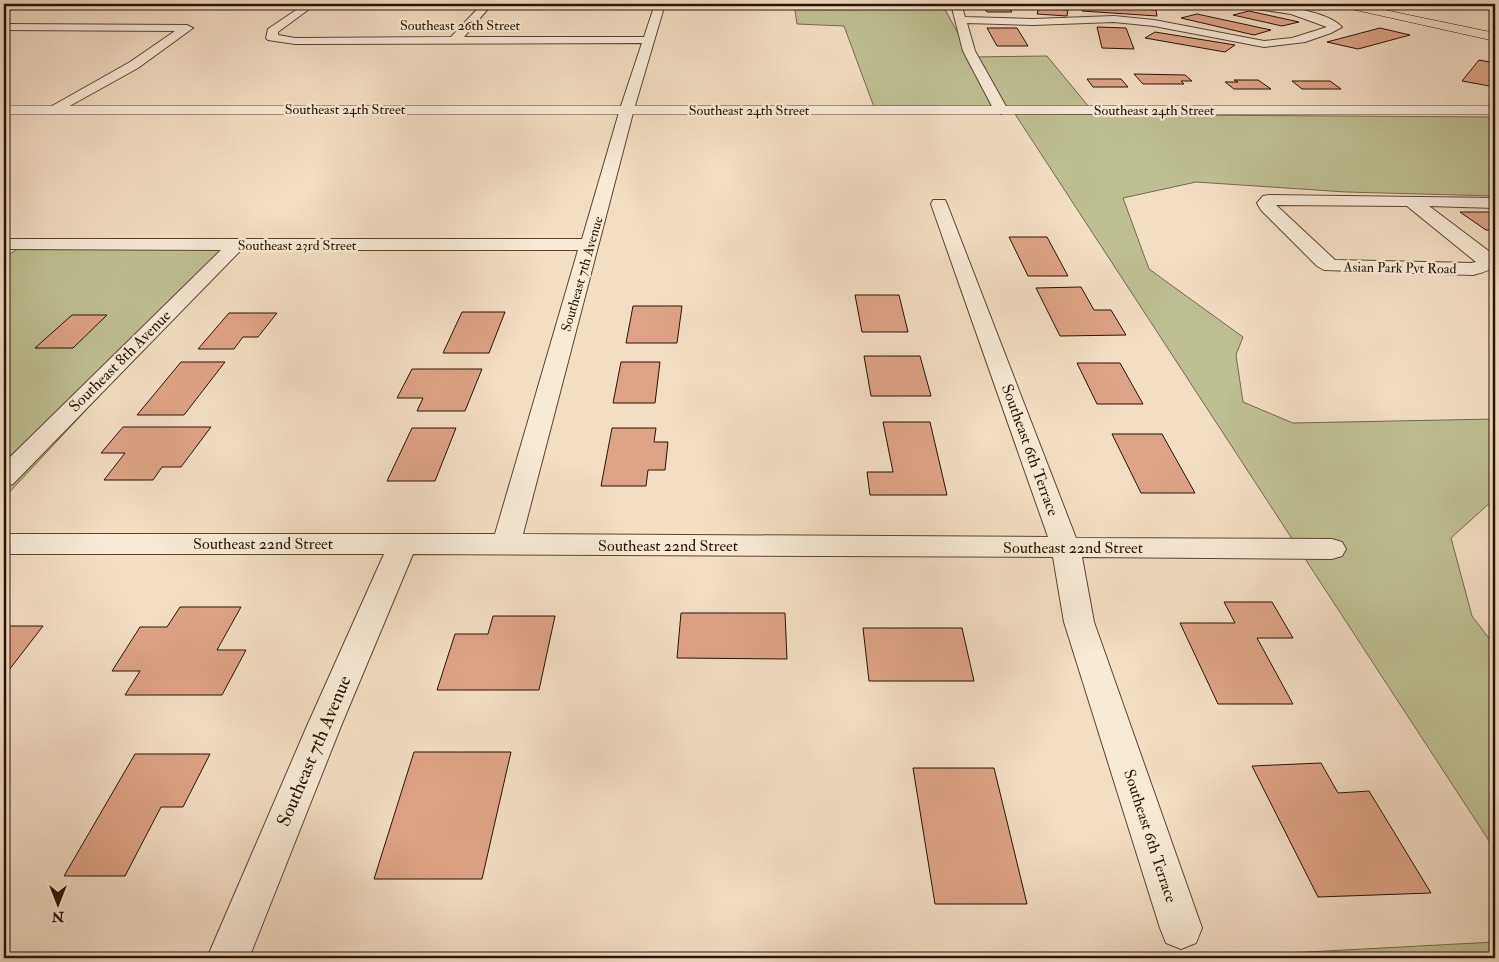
<svg xmlns="http://www.w3.org/2000/svg" width="1499" height="962" font-family="'IM FELL Double Pica',serif">
  <style>
    .green { fill: #bec091; stroke: #726a4a }
    .building { fill: #dea384; stroke: #261402 }
    .lines { fill: none; stroke-linecap: round; stroke-linejoin: round }
    .minor-casing { stroke: #594632; stroke-width: 2 }
    .tertiary-casing { stroke: #594632; stroke-width: 1 }
    .trunk-casing { stroke: #261402; stroke-width: 1 }
    .minor { fill: #f7ead7; fill-rule: evenodd }
    .tertiary { fill: #f7ead7; fill-rule: evenodd }
    .trunk { fill: #f2dec2; fill-rule: evenodd }
    .labels { text-anchor: middle; dominant-baseline: central; stroke-width: 4.5; stroke-linejoin: round; paint-order: stroke }
    .far-street-label { font-size: 14px; fill: #261402; stroke: #f7ead7 }
    .street-label { font-size: 16px; fill: #261402; stroke: #f7ead7 }
    .near-street-label { font-size: 19px; fill: #261402; stroke: #f7ead7 }
  </style>
  <rect width="100%" height="100%" fill="#f2dec2"/>
  <filter id="stains"><feTurbulence type="fractalNoise" baseFrequency=".004" numOctaves="4"/><feColorMatrix values="0 0 0 0 .2 0 0 0 0 .09 0 0 0 0 .02 0 0 0 .5 -.17"/></filter>
  <radialGradient id="worn" r=".72"><stop offset=".6" stop-color="#630" stop-opacity="0"/><stop offset="1" stop-color="#630" stop-opacity=".3"/></radialGradient>
  <path class="green" d="M 794,4 L 942,4 L 971,57 L 1047,56 L 1089,107 L 874,107 L 844,26 L 797,24 Z
    M 1015,114 L 1495,117 L 1495,196 L 1346,192 L 1196,182 L 1123,198 L 1149,269 L 1243,337 L 1236,355 L 1243,402 L 1293,423 L 1495,419 L 1495,501 L 1492,501 L 1451,538 L 1472,616 L 1495,646 L 1495,850 Z
    M 15,245 L 240,245 L 4,498 L 4,257 L 15,251 Z
    M 1495,942 L 1495,958 L 1270,958 L 1269,954 Z"/>
  <path class="building" d="M 1083,4 L 1156,10 L 1157,16 L 1082,11 Z
    M 981,5 L 1006,5 L 1012,12 L 987,12 Z
    M 1039,8 L 1068,10 L 1067,16 L 1037,14 Z
    M 1249,11 L 1299,22 L 1282,26 L 1233,15 Z
    M 1197,14 L 1271,30 L 1254,35 L 1181,18 Z
    M 1097,27 L 1126,28 L 1134,49 L 1102,48 Z
    M 987,28 L 1017,28 L 1028,46 L 997,46 Z
    M 1380,28 L 1410,35 L 1358,49 L 1327,42 Z
    M 1155,32 L 1235,45 L 1225,52 L 1145,38 Z
    M 1479,60 L 1495,63 L 1495,87 L 1462,81 Z
    M 1134,74 L 1185,75 L 1192,81 L 1181,81 L 1184,84 L 1143,84 Z
    M 1087,79 L 1121,79 L 1128,87 L 1093,87 Z
    M 1234,80 L 1258,80 L 1271,89 L 1234,89 L 1225,82 L 1238,82 Z
    M 1292,81 L 1330,81 L 1341,89 L 1302,89 Z
    M 1460,212 L 1495,212 L 1495,230 L 1486,230 Z
    M 1009,237 L 1047,237 L 1068,276 L 1028,276 Z
    M 1081,287 L 1094,310 L 1111,310 L 1126,335 L 1060,336 L 1036,288 Z
    M 855,295 L 899,295 L 908,332 L 862,332 Z
    M 633,306 L 682,306 L 677,343 L 626,343 Z
    M 462,312 L 505,312 L 489,353 L 443,353 Z
    M 229,313 L 277,313 L 258,337 L 243,337 L 234,349 L 198,349 Z
    M 72,315 L 107,315 L 73,348 L 35,348 Z
    M 864,356 L 920,356 L 931,396 L 871,396 Z
    M 181,362 L 225,362 L 184,415 L 137,415 Z
    M 621,362 L 660,362 L 655,403 L 613,403 Z
    M 1077,363 L 1120,363 L 1143,404 L 1097,404 Z
    M 412,369 L 482,369 L 465,411 L 417,411 L 423,398 L 397,398 Z
    M 883,422 L 930,422 L 947,495 L 870,495 L 867,472 L 893,472 Z
    M 123,427 L 211,427 L 181,467 L 162,467 L 153,480 L 104,480 L 125,453 L 101,453 Z
    M 412,428 L 456,428 L 435,481 L 387,481 Z
    M 612,428 L 656,428 L 654,442 L 668,442 L 665,470 L 648,470 L 646,486 L 601,486 Z
    M 1112,434 L 1162,434 L 1195,493 L 1141,493 Z
    M 1224,602 L 1272,602 L 1293,638 L 1257,638 L 1293,704 L 1218,704 L 1180,623 L 1235,623 Z
    M 180,607 L 241,607 L 217,650 L 246,650 L 222,695 L 125,695 L 140,671 L 112,671 L 140,627 L 167,627 Z
    M 681,613 L 785,613 L 787,659 L 677,658 Z
    M 493,616 L 555,616 L 539,690 L 437,690 L 455,634 L 488,634 Z
    M 4,626 L 43,626 L 9,670 L 4,670 Z
    M 863,628 L 962,628 L 974,681 L 869,681 Z
    M 414,752 L 511,752 L 482,879 L 374,879 Z
    M 135,754 L 210,754 L 183,807 L 161,807 L 125,876 L 64,876 Z
    M 1321,763 L 1338,793 L 1369,791 L 1431,893 L 1318,897 L 1252,766 Z
    M 913,768 L 994,768 L 1027,904 L 935,904 Z"/>
  <g class="lines">
    <defs>
      <path id="minor" d="M 305,4 L 316,4 L 278,32 L 278,35 L 295,38 L 451,37 L 482,4 L 492,4 L 464,37 L 644,37 L 655,4 L 665,4 L 634,109 L 523,534 L 1048,537 L 931,204 L 933,200 L 945,200 L 947,204 L 1076,538 L 1332,539 L 1342,542 L 1346,549 L 1342,556 L 1332,559 L 1082,557 L 1094,622 L 1202,928 L 1196,943 L 1181,949 L 1166,943 L 1160,928 L 1064,622 L 1053,557 L 413,554 L 341,726 L 249,958 L 207,958 L 307,726 L 384,554 L 4,554 L 4,534 L 495,534 L 578,250 L 241,250 L 13,484 L 4,486 L 4,463 L 221,250 L 4,249 L 4,239 L 582,239 L 620,109 L 642,43 L 295,44 L 268,40 L 266,38 L 268,29 Z
        M 951,4 L 961,4 L 965,17 L 1033,19 L 1114,16 L 1154,20 L 1264,41 L 1292,38 L 1327,27 L 1291,14 L 1244,7 L 1239,4 C 1263,2 1325,9 1342,27 L 1331,33 L 1305,42 L 1264,47 L 1154,26 L 1114,22 L 1033,25 L 967,23 L 975,51 L 1008,110 L 1001,114 L 994,110 L 963,51 Z
        M 4,24 L 187,25 L 193,28 L 138,68 L 57,113 L 52,112 L 50,109 L 52,106 L 130,62 L 175,31 L 4,30 Z
        M 1269,195 L 1495,198 L 1495,208 L 1429,206 L 1490,252 L 1495,260 C 1494,271 1483,272 1473,275 L 1324,270 L 1317,266 L 1261,210 L 1257,203 L 1263,196 ZM 1276,205 L 1407,206 L 1476,262 L 1471,263 L 1335,260 Z"/>
      <path id="tertiary" d="M 4,106 L 1495,106 L 1495,114 L 4,114 Z"/>
      <path id="trunk" d="M 1337,4 L 1356,4 L 1495,33 L 1495,41 L 1342,7 Z"/>
    </defs>
    <use href="#minor" class="minor-casing"/>
    <use href="#tertiary" class="tertiary-casing"/>
    <use href="#trunk" class="trunk-casing"/>
    <use href="#minor" class="minor"/>
    <use href="#tertiary" class="tertiary"/>
    <use href="#trunk" class="trunk"/>
  </g>
  <g class="labels">
    <g class="far-street-label">
      <text x="460" y="25">Southeast 26th Street</text>
      <text x="345" y="109">Southeast 24th Street</text>
      <text x="749" y="110">Southeast 24th Street</text>
      <text x="1154" y="110">Southeast 24th Street</text>
      <text x="297" y="245">Southeast 23rd Street</text>
      <text transform="translate(1400 268) rotate(1)">Asian Park Pvt Road</text>
      <text transform="translate(582 274) rotate(-74)">Southeast 7th Avenue</text>
    </g>
    <g class="street-label">
      <text transform="translate(120 361) rotate(-45)">Southeast 8th Avenue</text>
      <text transform="translate(1030 450) rotate(70)">Southeast 6th Terrace</text>
      <text x="263" y="544">Southeast 22nd Street</text>
      <text x="668" y="546">Southeast 22nd Street</text>
      <text x="1073" y="548">Southeast 22nd Street</text>
      <text transform="translate(1150 836) rotate(72)">Southeast 6th Terrace</text>
    </g>
    <g class="near-street-label">
      <text transform="translate(314 751) rotate(-67)">Southeast 7th Avenue</text>
    </g>
  </g>
  <rect width="1499" height="962" fill="none" stroke="#f2dec2" stroke-width="20"/>
  <rect x="5" y="5" width="1489" height="952" fill="none" stroke="#261402" stroke-width="2.5"/>
  <rect x="10" y="10" width="1479" height="942" fill="none" stroke="#261402"/>
  <g transform="translate(58 904) rotate(180)" stroke="#f7ead7" stroke-width="4" paint-order="stroke">
  <path d="M0-4L9 19L0 12L-9 19Z" fill="#261402"/>
  <text y="-8" font-size="14" font-weight="bold" text-anchor="middle" fill="#261402">N</text>
  </g>
  <rect width="100%" height="100%" filter="url(#stains)"/>
  <rect width="100%" height="100%" fill="url(#worn)"/>
</svg>
